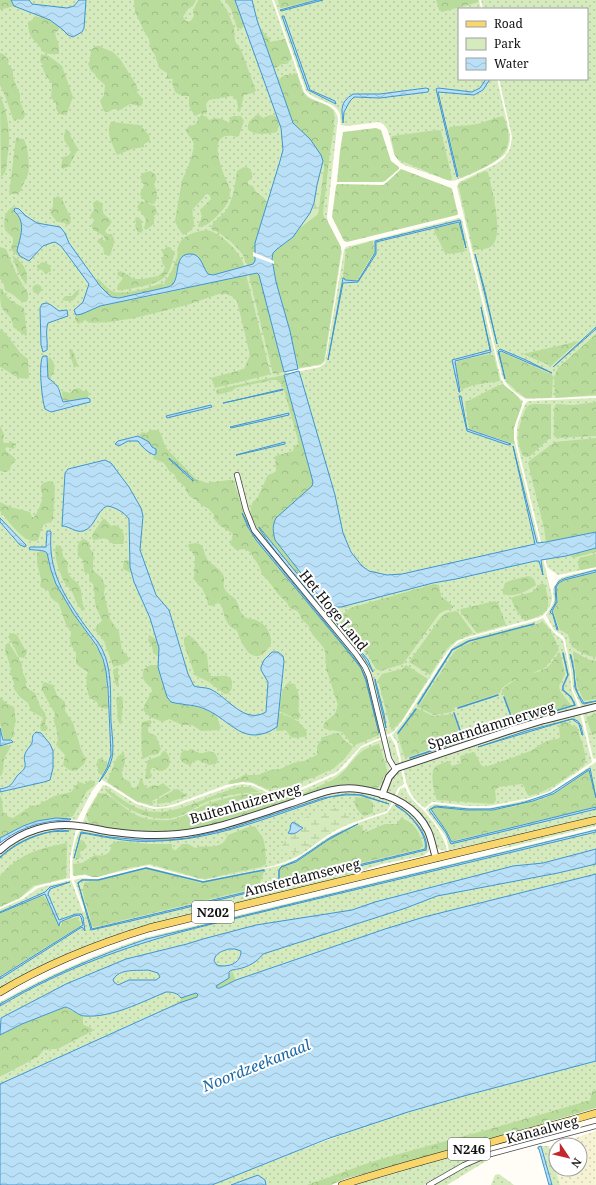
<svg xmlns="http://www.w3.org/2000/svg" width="596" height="1185" font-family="'Noto Serif',serif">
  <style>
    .farmland { fill: url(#farmland-dots); fill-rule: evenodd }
    .green { fill: url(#green-dots) }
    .forest { fill: url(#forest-crowns) }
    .wetland { fill: url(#wetland-marsh) }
    .water { fill: url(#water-waves); stroke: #3f96cf; fill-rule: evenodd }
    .pier { fill: #fffdf5 }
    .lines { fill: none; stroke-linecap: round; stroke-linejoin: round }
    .stream { stroke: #3f96cf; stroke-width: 1.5 }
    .minor-casing { stroke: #444; stroke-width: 6 }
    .tertiary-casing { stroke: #444; stroke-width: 8 }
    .primary-casing { stroke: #222; stroke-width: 8 }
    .minor { stroke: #fff; stroke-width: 4.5 }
    .tertiary { stroke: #fff; stroke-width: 6 }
    .primary { stroke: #f9d66b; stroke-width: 7 }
    .labels { text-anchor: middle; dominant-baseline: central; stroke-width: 4; stroke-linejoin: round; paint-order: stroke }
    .shield { fill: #fff; stroke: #585858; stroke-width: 1 }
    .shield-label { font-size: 13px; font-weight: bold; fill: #111 }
    .street-label { font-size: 14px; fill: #111; stroke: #fff }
    .water-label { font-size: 15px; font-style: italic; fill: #1768a6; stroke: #fff }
  </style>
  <defs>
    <pattern id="farmland-dots" width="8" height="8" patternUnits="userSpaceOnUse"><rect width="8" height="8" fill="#f6f3d4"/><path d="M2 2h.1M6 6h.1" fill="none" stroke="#d2cfb5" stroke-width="1.8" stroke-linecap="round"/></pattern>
    <pattern id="green-dots" width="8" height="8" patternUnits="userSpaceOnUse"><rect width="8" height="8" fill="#d5ebbd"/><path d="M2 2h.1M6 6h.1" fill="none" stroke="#b6c8a1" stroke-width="1.8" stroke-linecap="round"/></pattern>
    <pattern id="forest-crowns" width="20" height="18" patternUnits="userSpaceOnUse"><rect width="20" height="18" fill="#b9dc9c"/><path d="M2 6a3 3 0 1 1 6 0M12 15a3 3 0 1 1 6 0" fill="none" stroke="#9ebc85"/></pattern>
    <pattern id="wetland-marsh" width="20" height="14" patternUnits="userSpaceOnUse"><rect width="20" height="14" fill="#d5ebbd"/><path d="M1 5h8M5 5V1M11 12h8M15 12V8" fill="none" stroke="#b6c8a1"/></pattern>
    <pattern id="water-waves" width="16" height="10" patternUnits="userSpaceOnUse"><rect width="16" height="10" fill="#b9e0f7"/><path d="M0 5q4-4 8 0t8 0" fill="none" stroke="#9ebfd3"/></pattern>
  </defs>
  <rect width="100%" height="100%" fill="#fffdf5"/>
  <path class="farmland" d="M 596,1131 L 596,1185 L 560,1185 L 550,1146 ZM 556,1145 L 580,1145 L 580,1169 L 556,1169 Z"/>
  <path class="green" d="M 0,0 L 272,0 L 304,92 C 313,104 335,102 338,118 L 327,217 L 328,223 L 342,251 L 325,360 L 324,362 L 321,365 L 286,371 L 287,374 L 320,367 L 325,363 L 344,250 L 346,247 L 459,218 L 462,220 L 501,379 L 505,386 L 523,401 L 514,428 L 514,439 L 552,596 C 553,604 547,613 540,617 L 471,636 L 457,641 L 446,653 L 400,724 L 393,732 L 386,735 L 370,673 L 259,533 L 242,505 L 247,519 L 255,534 L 359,661 L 367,674 L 382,737 L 361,746 L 337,772 L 293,791 L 283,794 L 274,794 L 252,783 L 242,782 L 226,785 L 175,804 L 163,807 L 154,807 L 137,802 L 101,779 L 92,791 L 77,820 C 47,817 26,827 0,841 Z
    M 274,0 L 479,0 L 481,9 L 459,9 L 459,79 L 497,79 L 510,135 C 510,141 509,148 506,153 C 500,161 459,182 450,181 L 404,165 C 386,155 395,125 378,122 L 347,126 L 341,125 C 340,121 341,116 339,112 C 333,101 315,101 306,91 Z
    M 481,0 L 596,0 L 596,396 L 528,399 C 518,396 506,386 502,376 L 457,187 L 459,182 L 496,164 L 504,158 L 510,149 L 512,137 L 499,79 L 587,79 L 587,9 L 483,9 Z
    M 596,398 L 596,567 L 558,575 L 547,567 L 543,542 L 541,542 L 518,447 C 514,429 519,420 525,404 L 528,401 Z
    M 596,569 L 596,705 L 582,708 L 573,689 L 571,669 L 565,640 L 563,636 L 554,630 L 546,615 L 554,602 L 553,589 L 559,579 L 566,576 Z
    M 543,618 L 554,633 L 563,640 L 569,667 L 572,691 L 577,703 L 578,709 L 402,764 L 397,742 L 392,735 L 405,720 L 452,648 L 458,643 L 466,639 L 536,621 Z
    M 596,709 L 596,759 L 593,758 L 583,714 Z
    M 580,714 L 592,762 L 548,792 L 530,798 L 489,806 L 468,806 L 435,802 L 432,802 L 425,808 C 409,797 407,786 403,768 L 509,733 Z
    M 390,736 L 395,745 L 400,765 L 395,765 L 392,762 L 386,738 Z
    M 382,739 L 390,768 L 382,787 L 378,790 L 354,786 L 167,833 L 82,824 L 88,809 L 103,785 L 108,786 L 136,804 L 154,809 L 173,807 L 232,786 L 243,784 L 254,786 L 272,795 L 280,797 L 295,793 L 336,775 L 346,767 L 361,748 Z
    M 596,762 L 596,818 L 449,850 L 446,837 L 426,810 L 430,806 L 434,804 L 470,808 L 490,808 L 541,797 L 560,787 Z
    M 401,769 L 404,784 L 398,788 L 394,797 L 389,794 L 387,790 C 389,782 392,772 401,769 Z
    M 405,787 C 409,798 417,804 425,812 C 434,823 445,837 447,851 L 440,850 L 436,846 L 431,834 L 396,798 L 400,789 Z
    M 339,790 L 368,793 L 392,802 L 387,811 C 369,818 350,822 333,832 C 319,840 306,853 292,859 C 267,870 232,874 205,880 L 199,879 L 148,865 L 96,877 L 85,875 L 73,876 C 71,866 73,835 82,829 L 114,834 Z
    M 395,802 L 414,814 L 425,831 L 430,848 L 428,852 L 423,856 L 382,864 L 350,875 L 163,922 L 0,989 L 0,909 L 23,899 L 38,888 L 71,880 L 83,912 L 85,911 L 74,880 C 84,876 89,880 99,879 L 147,867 L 203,881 L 278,866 L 295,860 L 327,838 L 340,831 L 363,821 L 387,813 Z
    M 596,823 L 596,826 L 494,851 L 517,842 Z
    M 51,828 L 75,828 L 76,829 L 70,858 L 70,878 L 36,886 L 19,899 L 0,907 L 0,853 C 17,839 31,834 51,828 Z
    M 596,829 L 596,849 L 543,863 L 513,866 L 375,902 L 352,910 L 332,913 L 203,939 L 187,944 L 126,959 L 66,984 L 0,1019 L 0,1002 C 46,976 94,955 144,938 Z
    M 596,864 L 596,874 L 424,917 L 385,929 L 236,980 L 232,970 C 244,969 256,964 263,954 L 406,908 L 437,896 L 558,873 Z
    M 235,949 L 241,951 L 241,955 C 235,965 225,970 215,963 L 214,959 C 219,951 227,949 235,949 Z
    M 148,970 L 158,973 L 160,977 L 157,980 L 129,980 L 118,985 L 114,982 L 113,980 C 119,968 137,971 148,970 Z
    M 166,992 C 172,992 178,993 181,998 L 179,1003 L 0,1084 L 0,1077 L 38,1057 L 44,1050 L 58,1049 L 95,1030 L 83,1024 L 83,1016 L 112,1013 Z
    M 596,1061 L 596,1090 L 592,1091 L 590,1100 L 513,1123 L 379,1160 L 331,1178 L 306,1185 L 266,1185 L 265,1180 L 241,1181 L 231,1185 L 212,1185 C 277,1159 342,1133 408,1112 C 470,1092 533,1077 596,1061 Z
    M 541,1146 L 549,1146 L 560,1185 L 552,1185 Z
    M 479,1148 L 482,1156 L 447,1172 L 424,1185 L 354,1185 Z
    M 484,1159 L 486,1161 L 483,1163 L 447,1185 L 433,1185 L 470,1164 Z
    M 499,1174 L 514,1185 L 491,1185 L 495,1175 Z"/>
  <path class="forest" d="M 0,0 L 11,0 L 14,6 L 0,10 Z
    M 134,0 L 196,0 L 193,6 L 188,9 L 183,17 L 186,21 L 190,22 L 194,16 L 193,11 L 198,0 L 220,0 L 228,12 L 234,28 L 235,41 L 241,50 L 256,91 L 253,93 L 244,95 L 240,112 L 237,111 C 239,104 238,100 232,96 L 209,100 L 206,104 L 207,112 L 206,114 L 201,113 L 195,116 L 189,106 L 189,96 L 182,96 L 175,92 L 172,83 L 173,79 L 167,79 L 167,73 L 159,68 L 155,55 L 150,48 L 149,39 L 144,31 L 135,12 Z
    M 225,0 L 235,0 L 244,26 L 241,29 L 237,28 L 231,9 Z
    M 278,0 L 314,0 L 282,8 L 280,8 Z
    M 436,0 L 478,0 L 479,2 L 442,12 L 439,10 Z
    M 35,16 L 50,20 L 59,27 L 59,30 L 55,33 L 59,47 L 59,54 C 52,54 47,55 41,50 L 41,48 C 32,38 28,36 28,22 L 32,20 Z
    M 262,30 L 270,40 L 270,42 L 285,39 L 292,58 L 287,64 L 282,64 L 276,68 L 274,68 L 261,31 Z
    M 96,46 L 100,46 L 103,48 L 113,52 L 120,59 L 137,86 L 137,92 L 143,99 L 143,103 L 141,106 L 130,104 L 120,110 L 114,109 L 108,112 L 104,111 L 100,101 L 104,95 L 105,85 L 96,77 L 95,74 L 91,71 L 88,64 L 90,60 L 91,50 Z
    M 0,53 L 3,54 L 9,60 L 8,64 L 13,70 L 13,78 L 20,94 L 20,101 L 25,114 L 24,118 L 22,120 L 18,119 L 15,121 L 13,119 L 6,98 L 0,85 Z
    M 41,54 L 49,56 L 62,66 L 73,97 L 67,113 L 64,115 L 59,114 L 56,109 L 56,103 L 51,98 L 52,84 L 45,74 L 43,69 L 43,65 L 40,61 Z
    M 294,73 L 297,74 C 300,81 301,92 307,97 C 313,101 329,104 333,110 C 336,116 333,122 334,128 L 330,152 L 323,214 L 324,217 L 327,220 L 341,247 L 341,252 L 324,362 L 321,364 L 299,368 L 276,282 L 272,259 L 273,253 L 277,249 L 293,237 L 301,227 L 318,214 L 324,168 L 323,161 L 321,155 L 293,123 L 278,80 L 285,75 L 291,75 Z
    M 0,95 C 9,117 11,137 7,160 C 7,166 6,174 1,177 Z
    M 258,114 L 263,118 L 270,115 L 277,116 L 279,125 L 277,132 C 266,134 258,136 248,130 C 247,122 251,119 258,114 Z
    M 202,115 L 207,117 L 209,120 L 215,118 L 222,119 L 229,123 L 230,118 L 233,116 L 241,116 L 244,121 L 239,136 L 237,137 C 209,129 218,159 224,175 C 226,181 230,185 230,192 C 230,202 224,209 217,216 C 212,221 207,226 199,227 L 198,226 L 202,217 L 200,210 L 211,199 L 210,196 L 207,194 L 205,195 L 204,197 L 192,210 L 194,223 L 192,230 L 183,235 L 178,228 L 175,221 L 182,180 C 185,176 195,149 194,144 C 193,139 188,136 186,131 L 188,127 L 196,124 L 200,116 Z
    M 503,116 C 506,121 507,126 508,131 C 514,160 481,168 461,178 L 459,177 L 448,130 L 450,127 C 460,125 471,126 481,123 C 489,120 495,118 503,116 Z
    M 111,122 L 140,125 L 149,135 L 150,141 L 144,144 L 144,147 L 132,149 L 117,155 C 113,145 105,132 111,122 Z
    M 376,128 L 381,130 L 391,161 L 399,167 L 399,169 L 385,181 L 382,182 L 337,182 L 340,151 L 343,132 Z
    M 66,130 L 70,132 L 71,137 L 78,149 L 69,166 L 63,169 L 61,167 L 63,157 L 68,156 L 71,152 C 68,142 60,142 66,130 Z
    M 438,130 L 441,131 L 452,178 L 451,180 L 447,180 L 399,160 L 395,156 L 391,138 L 392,136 Z
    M 16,138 L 24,139 C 28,147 30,166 28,174 C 26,180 22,185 20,192 L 16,194 L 9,194 Z
    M 244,167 L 249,168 L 252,173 L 252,179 L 248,181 L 248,184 L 253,186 C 254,188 254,190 256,192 C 261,196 266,197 267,205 L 255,243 L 255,261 L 253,264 L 248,266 C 245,263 245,259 243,255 C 235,244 223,234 211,229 C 212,220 223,216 227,209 C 234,197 235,184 237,171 Z
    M 401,169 L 451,188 L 452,189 L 458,214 L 457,215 L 347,242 L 344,241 L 332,217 L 336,186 L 337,184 L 383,185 L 386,183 Z
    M 150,171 L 154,173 C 158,178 156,180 154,185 C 157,191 159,197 154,204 C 148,204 142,200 140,194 L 144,185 L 140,177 L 143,173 Z
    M 485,171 L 488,172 C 491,186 506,239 490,247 C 486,250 479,249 474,250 L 473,249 L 458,184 Z
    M 58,196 L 62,199 L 67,210 L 71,218 L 70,224 L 67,225 L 63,222 L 57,222 L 50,213 L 53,206 L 53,199 Z
    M 97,200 L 103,204 C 101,217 107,214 112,222 L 105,231 L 107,234 L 112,234 L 115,242 L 112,248 L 111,254 L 109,256 L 104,254 L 103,247 L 97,241 L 100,238 L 105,241 L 105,238 C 101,232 93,233 91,225 L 95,221 L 90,216 L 94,210 L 93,203 Z
    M 141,201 L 155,206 L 157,213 L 154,216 L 154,224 L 146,230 L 144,228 L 146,219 L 137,207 Z
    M 13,207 L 15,208 L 14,211 L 20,217 L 21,222 L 21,238 L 18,246 L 20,256 L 23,258 L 22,259 L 12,251 L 11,246 L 13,243 L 13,238 C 11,236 8,233 6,231 C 2,224 5,209 13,207 Z
    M 136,217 L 141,219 C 140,225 145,228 141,233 L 138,232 L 135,226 L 136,223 L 135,220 Z
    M 458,223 L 461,228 L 465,250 L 464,252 L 449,254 L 445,253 L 434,231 L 435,228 Z
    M 201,231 C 205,230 209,230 213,232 C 224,237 243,255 244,267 L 213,275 L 208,274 C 200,265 202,254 187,254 C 184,259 180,264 177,270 C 175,274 176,280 173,284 C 168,290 123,299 114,297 C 106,295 101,287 96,281 L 97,278 C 103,282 106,288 112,291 C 121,296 153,287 162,283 L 165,286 L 164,282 C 170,276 173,268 176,260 C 178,256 177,252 178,247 C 181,237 191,233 201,231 Z
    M 372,241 L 373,241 L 374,253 L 357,280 L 345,280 L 343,276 L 346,250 L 348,248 Z
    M 0,247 L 6,249 L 15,271 L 28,294 L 28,299 L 26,302 L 22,302 L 12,294 L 8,292 L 5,290 L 3,282 L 0,279 Z
    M 167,247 L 170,247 L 173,251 L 175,251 C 169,278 166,281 139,287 C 132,288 124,291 117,290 L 118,285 L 123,278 L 119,276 L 117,274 L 118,272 L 121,271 L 134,279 L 143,279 L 158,276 L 163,272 L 165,267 C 161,262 161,260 164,255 L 162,252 L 163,250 Z
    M 12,255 C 23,262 30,272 26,285 L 18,272 Z
    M 42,262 C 48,263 51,265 51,271 L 46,274 L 42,270 L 38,269 L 37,266 Z
    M 256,272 L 259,274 L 284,372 L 273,374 L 249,276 L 249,274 Z
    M 246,274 L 270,372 L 268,375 L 215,388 L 211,378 L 244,369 L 250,355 L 237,301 L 233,297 L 226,294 L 219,294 L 187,305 L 135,318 L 109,322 L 89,323 L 85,320 L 78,324 L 75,320 L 75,316 L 100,306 L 162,294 Z
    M32.5 289a4.5 4.5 0 1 1 9 0a4.5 4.5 0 1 1-9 0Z
    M 0,288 L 10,300 L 24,308 L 27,335 L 26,336 L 13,327 C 13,314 4,315 1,305 C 0,300 0,293 0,288 Z
    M 80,289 C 75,299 76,303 62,300 L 65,296 L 72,296 L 76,291 Z
    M 0,329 C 12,337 16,352 28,359 L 29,378 C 16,381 10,371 0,367 Z
    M 596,334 L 596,395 L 555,398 L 554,377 L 558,368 Z
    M 579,341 L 551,366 L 523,354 Z
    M 72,349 L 78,365 L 74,368 L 69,351 Z
    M 501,352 L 551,374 L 553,376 L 552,396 L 551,398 L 525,398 L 511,386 L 506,381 L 500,353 Z
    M 490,354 L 494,356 L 500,381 L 474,385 L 463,389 L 460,388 L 456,364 L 458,361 Z
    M 49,357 C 56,361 56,372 50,378 L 48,376 L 48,360 Z
    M 284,375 L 313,482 L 306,579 L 326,605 L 320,606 L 261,536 C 255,527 247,515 252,504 C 253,500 258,499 259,494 C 261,491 266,478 268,475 C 271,473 274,474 276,471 L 275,456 L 293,451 L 294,446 L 299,444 L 283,386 L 277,380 L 272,380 L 235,388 L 232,391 L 217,395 L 216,391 L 218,389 Z
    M 503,384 C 510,391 520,395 522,405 L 514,427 L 514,444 L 469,429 L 465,402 C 478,397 490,388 503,384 Z
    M 79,388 L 83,391 L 88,391 L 89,393 L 88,398 L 66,402 L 63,400 L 62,393 L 63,391 L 70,393 L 74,389 Z
    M 596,402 L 596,436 L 556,438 L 554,436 L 554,410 L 556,404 L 573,405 Z
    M 551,404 L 551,436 L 549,439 L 530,456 L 527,457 L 523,456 C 515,441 518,427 524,413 C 525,410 526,407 529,405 C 535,403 545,405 551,404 Z
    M 0,426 L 4,434 L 3,441 L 4,443 L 9,443 L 12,442 L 16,444 L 15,448 L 13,449 L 7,447 L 5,449 C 7,453 13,455 16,460 L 11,465 L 10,470 L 6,472 L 0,471 Z
    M 151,430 L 156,430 L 160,432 L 166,448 L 196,479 L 207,483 L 229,480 L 233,480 L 234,482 L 244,513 L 253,533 L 359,663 L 366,676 L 368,683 L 380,730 L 379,735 L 355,745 L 353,745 L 342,732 L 325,729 L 323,727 L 325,722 L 335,714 L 338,705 L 326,668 L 325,651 L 323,647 L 312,634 L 308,625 L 301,619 L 300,615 L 297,611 L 290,608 L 287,603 L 278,594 L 267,579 L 263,576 L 259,566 L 250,552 L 245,549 L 236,550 L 230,544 L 233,535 L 232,533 L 219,525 L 215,520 L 214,515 L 208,508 L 201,505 L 198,501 L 189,496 L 185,487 L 177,480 L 174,474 L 170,472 L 164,463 L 154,459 L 154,455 L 156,454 L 155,448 C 153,447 141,437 139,435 L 142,432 L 146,433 Z
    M 596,438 L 596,532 L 546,542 L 544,528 L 528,463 L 529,461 L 555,442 Z
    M 50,481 L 53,482 L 55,487 L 53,519 L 52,521 L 43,525 L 38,540 C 26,547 7,519 0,511 L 0,502 L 10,507 L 30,512 L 32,517 L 34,517 C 37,513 40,506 42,500 C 45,492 33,484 50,481 Z
    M 103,519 L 105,519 L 111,526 L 115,525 C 123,528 126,536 123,544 L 113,544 L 106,538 L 94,540 L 92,538 L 93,533 Z
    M 84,539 L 89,542 L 90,549 L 93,552 L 94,558 L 93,561 L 93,570 L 102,578 L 105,586 L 104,593 L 110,619 L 119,632 L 122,650 L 130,659 C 128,663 118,667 113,666 L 104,641 L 95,630 L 97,625 L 102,621 C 100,615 95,607 95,601 C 95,595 94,590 93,584 L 89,581 L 89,574 L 84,572 L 83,560 L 78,556 C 78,549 76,542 84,539 Z
    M 196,543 C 205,544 203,552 207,559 C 212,566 221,568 224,577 C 225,581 222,585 225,589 C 227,594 233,596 236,600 C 239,605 239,612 244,616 C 247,619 250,619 253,619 C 265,622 272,633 271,644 C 257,668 244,652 238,633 C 237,629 232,629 229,625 C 224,619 224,612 221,605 L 218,603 L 212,606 L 208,605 L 207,599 L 202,588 L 198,585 L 194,579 L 195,557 L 188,546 L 189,544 Z
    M 56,545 L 61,546 L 63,556 L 68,563 C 65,581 77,576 81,590 C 82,597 81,602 85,609 L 83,611 C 76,604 76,600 72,592 C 71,589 68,587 66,585 C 60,575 53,557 56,545 Z
    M 596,548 L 596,552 L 573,558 L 570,556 L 571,555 Z
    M 40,551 L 44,551 L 47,553 L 51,570 L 62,594 L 73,613 L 100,652 L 106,671 L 108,705 L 107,709 L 99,707 L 97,702 C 94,700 91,699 89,696 C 87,690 85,677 88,672 L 80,667 L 76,663 L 76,653 L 70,643 L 71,630 L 68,628 L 65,622 L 59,604 L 51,598 L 48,590 L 42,588 L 40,586 L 41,580 L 37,563 L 37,553 Z
    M 596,554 L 596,567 L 581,570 L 579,569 L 578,563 L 579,558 Z
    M 128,560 L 129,561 L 131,573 L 123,569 L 124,561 Z
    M 596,573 L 596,657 C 587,657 580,651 572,647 L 568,634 L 560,630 L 553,612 L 558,600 L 556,588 C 564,576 583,575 596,573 Z
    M 529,576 C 534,578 535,580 536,585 C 528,591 513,598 503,594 L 503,589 L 505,583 L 512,580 Z
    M 542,583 L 545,585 C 551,609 551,613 525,621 L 516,610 L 511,599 L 513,597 L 532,592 Z
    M 434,584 L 439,585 L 441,596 L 453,606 L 453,608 L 444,611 L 439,614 L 403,664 L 380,671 L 376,669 L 368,655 L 340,622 L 342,615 L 350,608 Z
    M 495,601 L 498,603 L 506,625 L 477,633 L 476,632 L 460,611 L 461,609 Z
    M 456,611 L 458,612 L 473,633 C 467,637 459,638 453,643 C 443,651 437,665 430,675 L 409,662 L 441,617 L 446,613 Z
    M 543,622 C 552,630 555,639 559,650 L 545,668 L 510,682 L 502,688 L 500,693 L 454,708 L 452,712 L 434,715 L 418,707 L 454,652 C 472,636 518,631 543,622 Z
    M 13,633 L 17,635 L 27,653 L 24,658 L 19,657 C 15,650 13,643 8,637 L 10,634 Z
    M 149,635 L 156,639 L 161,652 L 159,657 L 153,653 L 152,646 L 148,641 Z
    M 189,635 L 194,639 L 207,655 L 209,674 L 211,676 C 220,677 233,672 232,685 C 232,690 231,690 228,694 L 225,694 L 207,681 L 195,675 L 184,644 L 184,638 Z
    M 9,643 L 22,664 L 22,671 L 26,679 L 26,685 L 27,688 L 35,693 L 40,706 L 45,713 L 46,719 L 45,724 L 48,728 L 46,731 L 41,731 L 40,725 L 43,719 L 42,717 L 31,711 L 28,703 L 20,697 L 14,689 L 14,683 L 10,672 L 11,668 L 5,650 L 6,644 Z
    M 573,651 L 587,659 L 596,661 L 596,699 L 584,701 L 577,686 Z
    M 560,652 L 565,674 L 559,686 L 560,691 L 571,705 L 528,719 L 511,713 L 503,693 L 502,693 L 502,690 C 509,682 523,676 533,673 C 537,672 541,671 545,669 C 552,665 554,657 560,652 Z
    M 151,665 L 156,665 L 158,667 C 160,675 165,697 172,702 C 175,704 180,704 184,705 C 197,706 208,708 218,718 L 218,721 L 221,728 L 219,730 L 201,731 L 192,725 L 182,725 L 169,719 L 163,722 L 150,717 L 143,710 L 145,704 L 152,691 L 151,687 C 141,682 139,668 151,665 Z
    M 406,665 L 428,679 L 402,720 L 392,730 L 391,729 L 378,680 L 382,674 L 402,669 Z
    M 118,667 L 118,674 L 120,676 L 118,680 L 119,685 L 116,686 L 113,672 L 113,670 Z
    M 44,682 L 53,685 L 57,695 L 65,702 L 65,711 L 73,723 L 81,749 L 86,760 L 84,764 L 76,771 L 69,770 L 63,765 L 65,755 L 56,745 L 58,739 L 56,727 L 54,721 L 55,714 L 42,690 L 42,686 Z
    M 288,683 L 295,684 C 296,688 298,692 299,696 C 300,703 296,710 301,715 L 299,719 L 298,720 L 279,711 C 281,700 280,691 288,683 Z
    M 121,696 C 126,704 120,714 122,723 L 121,724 L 119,723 L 118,720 L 116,698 Z
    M 0,697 L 6,703 L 14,707 L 16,721 L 14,727 L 14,736 L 10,740 L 4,739 L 0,723 Z
    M 417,708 L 433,716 L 453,714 L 462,738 L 405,758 L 398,737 L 399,733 Z
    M 278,713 C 289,715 303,722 307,733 L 306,737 C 301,736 294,741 289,735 C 288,733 287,731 285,730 L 280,731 L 276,731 Z
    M 596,714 L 596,734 L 592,735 L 586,717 Z
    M 150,720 L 152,722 L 148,728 C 148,736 151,732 156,736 L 161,749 L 158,754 L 151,755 L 143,759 C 141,755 141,726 142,722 Z
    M 565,722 L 568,722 L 571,725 L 577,727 C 579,737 589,755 584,765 C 567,777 550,791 529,796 C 525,793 526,787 522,784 L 499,787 L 495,790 L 496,800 L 493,804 L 437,800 C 434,793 429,772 436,766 C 439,764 444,763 448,761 L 452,766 L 461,763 L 460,756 L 474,752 L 475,753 L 481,765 L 485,767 C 500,762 515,757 530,751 C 540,746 545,739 558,739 L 560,737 L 559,727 L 560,723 Z
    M 337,733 L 339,733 L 345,741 L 353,747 L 352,749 L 345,758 L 334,768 L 315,777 L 286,787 L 267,789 L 256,784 L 247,781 L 230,784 L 228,783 L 231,780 L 237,779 L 244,775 L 258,775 L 270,770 L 280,769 L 293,763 L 304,761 L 317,755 L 317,746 L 323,737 Z
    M 379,744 L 386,766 L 387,772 L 383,778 L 381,784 L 377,788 L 372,788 L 351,784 L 339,785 C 313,793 287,802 261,811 C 234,819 206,829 178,831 C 149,834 119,831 90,825 L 86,815 C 92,808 93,799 100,793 C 111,794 119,804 128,810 C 137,817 148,820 159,820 C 182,822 188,811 207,804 C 222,799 248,792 264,793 C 269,794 274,799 281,799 C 293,799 320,786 332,780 C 344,774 350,762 360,753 C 365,748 373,746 379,744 Z
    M 7,745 L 10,747 C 9,751 7,753 5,757 C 2,764 6,769 0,777 L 0,747 Z
    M 191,749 L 199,753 L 203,753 L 209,751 L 215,753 L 218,759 L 216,764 L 209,765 L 198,760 L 193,762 L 191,765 C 186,765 183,763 180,759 L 181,753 L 184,750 L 188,751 Z
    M 122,751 L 124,752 C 124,755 125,758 125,762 C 124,770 120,767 123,778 L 130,782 L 132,788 C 139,788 139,783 140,778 L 142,778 L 144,785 L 147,788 L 153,785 L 158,786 L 163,783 L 171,790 L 152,801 L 153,805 L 151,805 L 136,801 L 107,782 L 117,757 L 122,753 Z
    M 163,751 L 165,751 C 173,758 171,771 159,771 L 155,768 L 152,768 L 150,771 L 152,775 L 151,778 L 148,779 L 145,777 C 147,771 146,765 148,760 L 160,756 Z
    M 101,758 L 108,764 L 104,772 L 101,775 L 98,773 L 98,768 L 96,765 L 98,759 Z
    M 588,770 L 590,771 L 596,800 L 596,807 L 452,841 L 448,833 L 439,823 L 432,811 L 432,809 L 436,807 L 460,810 L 487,811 L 517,806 L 546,798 L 552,795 Z
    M 90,780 L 94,781 L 95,785 L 87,791 L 73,816 L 71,817 C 54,819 38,819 22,826 C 14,830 8,835 0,838 L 0,795 L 2,800 L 3,812 L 9,817 L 13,818 L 31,806 L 38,805 L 54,796 L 71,792 L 77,784 L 79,782 L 85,784 Z
    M 240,787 L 249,787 L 260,792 C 242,793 223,795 206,802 C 196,806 187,814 176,817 C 151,824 122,808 105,790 L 106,788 C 116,795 126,803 137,808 C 171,822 207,794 240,787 Z
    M 178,789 L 187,796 L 170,802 L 157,804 L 157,800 L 174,790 Z
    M 355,797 L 368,798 L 373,803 L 373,813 L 364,816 C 357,810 354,807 355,797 Z
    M 401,818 C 415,823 419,831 423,845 L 420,849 L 280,882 L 280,870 L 282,867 L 296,863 L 330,839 L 359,825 L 362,827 L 363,830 L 366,832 L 385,824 L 397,824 Z
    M 251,826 L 256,827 C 258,832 261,834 263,838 C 265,843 266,859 266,864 L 261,867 L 205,879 L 199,878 L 150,864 L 128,868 L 98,877 L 92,877 L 84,874 L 74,876 L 73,864 L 82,863 L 95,855 C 104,857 112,854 111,844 L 119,841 L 149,844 L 172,844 L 172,848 L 174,850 L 176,850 L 182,844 L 188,844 L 195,848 C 208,843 220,853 228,835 Z
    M 81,840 L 84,841 L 87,847 L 80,852 L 81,857 L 75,861 L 79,841 Z
    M 67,843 L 66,878 L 33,886 L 21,897 L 0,907 L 0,876 C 19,854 39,848 67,843 Z
    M 148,868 L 201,883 L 263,871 L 264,872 L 260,883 L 260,887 L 99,926 L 94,927 L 91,925 C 91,910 78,895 85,882 L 94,881 Z
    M 44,896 L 50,905 L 59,926 L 61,926 L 62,922 L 76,917 L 81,923 L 80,926 L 0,976 L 0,914 L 38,897 Z
    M 232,970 L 236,980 L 220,988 L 216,987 L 217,984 L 223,981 Z
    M 196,993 L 198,994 L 197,997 L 179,1003 L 181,998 Z
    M 65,1007 L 83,1016 L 83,1024 L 95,1030 L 58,1049 L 44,1050 L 38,1057 L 0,1077 L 0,1035 L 22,1024 Z
    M 596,1090 L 596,1108 L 457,1149 L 345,1179 L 331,1185 L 306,1185 C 331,1177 355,1167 381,1159 C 451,1139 521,1121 590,1100 L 592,1091 Z"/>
  <path class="wetland" d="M 318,151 L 323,161 L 324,168 L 318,214 L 301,227 L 293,237 L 288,240 Z
    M 332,487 L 335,493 C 341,517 347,562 374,571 C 383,574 393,573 402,574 L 387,577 L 358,570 L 329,506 Z
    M 404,590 L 348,607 L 333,616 L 322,605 L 315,595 L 316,592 L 319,595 Z
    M 169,696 L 278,723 C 276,731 271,733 265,735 C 236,744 227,718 205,708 C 193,703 176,708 167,697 Z
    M 338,807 L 345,808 L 354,821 L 324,835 L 299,853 L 279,850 L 289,834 L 293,834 L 302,828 L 293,822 L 293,821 Z"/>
  <path class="water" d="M 11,0 L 29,0 L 32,4 L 67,8 L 74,6 L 79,0 L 86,0 L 84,28 L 82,32 L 73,37 L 68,35 L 62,29 L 50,20 L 14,6 Z
    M 235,0 L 252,0 L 257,20 L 293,123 L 310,139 L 321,155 L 323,161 L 317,185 L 314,203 L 310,213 L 293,237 L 277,249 L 273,253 L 272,259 L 276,282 L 290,331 L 298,369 L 284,372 L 259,275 L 257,273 L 100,306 L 82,314 L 76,315 L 74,310 L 83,302 L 89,284 L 61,246 L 55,242 L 51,243 L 43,246 L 29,261 L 20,256 L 17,251 C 20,237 27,222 14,211 L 15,208 L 19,209 L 26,216 L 37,223 L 60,227 L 65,233 L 69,243 L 100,286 L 108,294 L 112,297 L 119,298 L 168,287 C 169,287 172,285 173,284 C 180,275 174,253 191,254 C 194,254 196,255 199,258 C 203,263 204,269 208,274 L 213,275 L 253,264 L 255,261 L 255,243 L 280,161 L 283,150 L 281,128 Z
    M 317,0 L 323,0 L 281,11 L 280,10 Z
    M 282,16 L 284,16 L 310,90 L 335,101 L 336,104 L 308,90 Z
    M 486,79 L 490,79 L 483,90 L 474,95 L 438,92 L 457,172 L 458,176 L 457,177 L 436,89 L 438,88 L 472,92 L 480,88 Z
    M 426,88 L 429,89 L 428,92 L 380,98 L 354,97 L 350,101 L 344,112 L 343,123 C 342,110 339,103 353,94 L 380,94 Z
    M 460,220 L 466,248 L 459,222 L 376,242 L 376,254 L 358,282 L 343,283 L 328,360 L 343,278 L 344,278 L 345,280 L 358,281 L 375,253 L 375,241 Z
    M 475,254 L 484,287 L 497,344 Z
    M 47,303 L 51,305 L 59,311 L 67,310 L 68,316 L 48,323 C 45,331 48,342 47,350 L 43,352 L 41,345 L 40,308 L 42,304 Z
    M 481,307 L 491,352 L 455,361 L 460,392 L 459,392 L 452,360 L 490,350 Z
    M 596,327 L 596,329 L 553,367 Z
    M 500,349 L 526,360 L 552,373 L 501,351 L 499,352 L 505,379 L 498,351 Z
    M 43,356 L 47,356 L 48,378 C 61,387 58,389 63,402 L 87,398 L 90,399 L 90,402 L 51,412 L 45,409 C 42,400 38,363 43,356 Z
    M 299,371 L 335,495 L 343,533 L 351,552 L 362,566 L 369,571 L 387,575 L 402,574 L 535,544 L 513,446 L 537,543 L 546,542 L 596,532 L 596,548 L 566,556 L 541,560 L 543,575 L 539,561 L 535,561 L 456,579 L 433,583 L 341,607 L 331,607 L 326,605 L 275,540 C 273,531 272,526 276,518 L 312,486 L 313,482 L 284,375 Z
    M 283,389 L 283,390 L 223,403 L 224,403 Z
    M 459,396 L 461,396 L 467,429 L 511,444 L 508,445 L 467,431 Z
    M 211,405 L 212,407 L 167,418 L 166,416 Z
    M 289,413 L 289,415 L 231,428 L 230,427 Z
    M 138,436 L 149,442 L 152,447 L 156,449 L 156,454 L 154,455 C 147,452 142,447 138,441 L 128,441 L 119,446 L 115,444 L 118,441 Z
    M 285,442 L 285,444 L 237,455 L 236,455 Z
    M 169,458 L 193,479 L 193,481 L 169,459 Z
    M 105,460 L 111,463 L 129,487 L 141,508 L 143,516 L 140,550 L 156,595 L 169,610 L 188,674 L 194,686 C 199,688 205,687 210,689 C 228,697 244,725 266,712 L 268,682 L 261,670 L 261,667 L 264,660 L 272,652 L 278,652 L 283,656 L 284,661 L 278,719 L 277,727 C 244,749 231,720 205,709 C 196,705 185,705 175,703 L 171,702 L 167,697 L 160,674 L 158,667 L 159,648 L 150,618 L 134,582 L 130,567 L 129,519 C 124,512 115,507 107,506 C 96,511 95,528 83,531 C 76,533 69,526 62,526 L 65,473 L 68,469 Z
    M 242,513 L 254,535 L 359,664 L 366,679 L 379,733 L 366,681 L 361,668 L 345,648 L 256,540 L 248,527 Z
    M 0,518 L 26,545 L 25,547 L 20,545 L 0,522 Z
    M 259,527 L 332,616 C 323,611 261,536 259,527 Z
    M 47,531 L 50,531 L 51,532 C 48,572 64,596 86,627 C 91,634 98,641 102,649 C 113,671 110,698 111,722 C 112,733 114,747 112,758 C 110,767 104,776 99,782 L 107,768 L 111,755 L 108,689 L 106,671 L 103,659 L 97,646 L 73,613 L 56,584 L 51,570 L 47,553 C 43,549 35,551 29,549 L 30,547 L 46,547 Z
    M 596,570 L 596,572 L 564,580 L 559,583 L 556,587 L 557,602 L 552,611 L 558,629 L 557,630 L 553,615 L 550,612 L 556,602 L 555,587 L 559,581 L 566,578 Z
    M 334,620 L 368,660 L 373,672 L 365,659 Z
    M 570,654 L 571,655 C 574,666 574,677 576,688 C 577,693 581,698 584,703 L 596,701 L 584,704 L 582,703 L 575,688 L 574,672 Z
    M 375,679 L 384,714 L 386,728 L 375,682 Z
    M 572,719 C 581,720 581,727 583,735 L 582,735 L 579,724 L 572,719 L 478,747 L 526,731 Z
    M 0,728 L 3,740 L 11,740 L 13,742 L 0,746 Z
    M 36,732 L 41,733 L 50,744 L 53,751 L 53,768 L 50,780 L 44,782 L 0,792 L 0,789 C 11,787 11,785 17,776 C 19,773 24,771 25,767 C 26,763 23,759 25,754 C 26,750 30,747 32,743 C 33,738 31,736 36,732 Z
    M 590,768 L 596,798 L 589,770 L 553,794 L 533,801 L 493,810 L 466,810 L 436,807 L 431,809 C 437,819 447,830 451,841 L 453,842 L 596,807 L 596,809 L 580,813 L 451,844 L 446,833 L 429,810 L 435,806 L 469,809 L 490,809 L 522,803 L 551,793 Z
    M 346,794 L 362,795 L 389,804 L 359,795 L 345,795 L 330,797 C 273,815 217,840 157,841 C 142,842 126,841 111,838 C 101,837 91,834 81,833 L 74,858 L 81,832 L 109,837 L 142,840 L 168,840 L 188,838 L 232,828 L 323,798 Z
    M 395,805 C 408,811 430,834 426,850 L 131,921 L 91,930 L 78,883 L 92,929 L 425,849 C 428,837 414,820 405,812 C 402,810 397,807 395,805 Z
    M 56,818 L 71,819 L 70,820 C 45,820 20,827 0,843 L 0,838 L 23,826 L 37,821 Z
    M 293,822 L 303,828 C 298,831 294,836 288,833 L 290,830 L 291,824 Z
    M 358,824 L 328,840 L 296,862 L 281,867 L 279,871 L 279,880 L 279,870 L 281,867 L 297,860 L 331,837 Z
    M 62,830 L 69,831 C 63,832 56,831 50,832 C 32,836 13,845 0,858 L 0,857 C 17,841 39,832 62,830 Z
    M 596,830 L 596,832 L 208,925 C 135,943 65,967 0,1006 L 0,1004 C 47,977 96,956 147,939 Z
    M 596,849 L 596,864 L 558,873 L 437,896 L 406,908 L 263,954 C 257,962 248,967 238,969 C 234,970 232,969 229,972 L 229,978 L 216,986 L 217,988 L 220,988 L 236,980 L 385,929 L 424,917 L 596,874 L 596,1061 L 471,1094 L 408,1112 L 327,1139 L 212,1185 L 0,1185 L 0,1084 L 179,1003 L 197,997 L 198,995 L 196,993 L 181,998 C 178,993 172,992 166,992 C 142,1002 111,1018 85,1016 C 78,1016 72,1008 65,1007 L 22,1024 L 0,1035 L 1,1018 L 66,984 L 126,959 L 187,944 L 203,939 L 256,925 L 352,910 L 375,902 L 513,866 L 543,863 ZM 229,949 L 235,949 L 241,951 C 241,964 227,968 217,965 L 214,961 C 215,953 222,951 229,949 ZM 148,970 L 158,973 L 160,977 L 156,980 L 129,980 L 118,985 L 114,982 L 113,980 C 119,968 137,971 148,970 Z
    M 70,882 L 50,889 L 48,894 L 59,920 L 76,914 L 81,914 L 83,917 L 85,931 L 82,927 L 0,979 L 0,977 L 83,925 L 81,917 L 79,915 L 74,916 L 60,922 L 59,926 L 45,894 L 0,913 L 0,912 L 45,892 L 50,887 Z
    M 541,1146 L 552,1185 L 549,1185 L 539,1149 L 538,1149 L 538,1147 Z
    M 258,1175 L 265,1180 L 266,1185 L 231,1185 Z"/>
  <path class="pier" d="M 253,252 L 274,261 L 274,264 L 253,256 Z"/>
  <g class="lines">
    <path class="stream" d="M 504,697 L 511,716 L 509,718 L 511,724 L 575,705 L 571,697 L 563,690 L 563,686 L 568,675 L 563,653
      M 418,704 L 452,650 L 469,641 L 534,624
      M 458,708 L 498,695
      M 398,733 L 416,709
      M 410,758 L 466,739 L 465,736 L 462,736 L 454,713
      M 78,883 L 82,880 L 98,880 L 146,868 L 203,882 L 264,870 L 264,871"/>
    <defs>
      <path id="minor" d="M 237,475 L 246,510 L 254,530 L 356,654 L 365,667 L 369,676 L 389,759 L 395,769
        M 429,1185 L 464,1165 L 487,1155 L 596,1126"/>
      <path id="tertiary" d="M 382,795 L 389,777 L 397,768 L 508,731 L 544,720 L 596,707
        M 0,850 C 21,831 50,822 79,826 C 91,827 102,831 114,832 C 135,835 157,836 178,834 C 216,830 252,816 289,804 C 311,797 335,785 359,789 C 387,793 415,804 428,831 C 432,840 433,849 436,858"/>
      <path id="primary" d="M 0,992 C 46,964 97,944 149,928 L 436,858 L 596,820
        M 342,1185 C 425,1158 511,1138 596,1113"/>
    </defs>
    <use href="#minor" class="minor-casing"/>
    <use href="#tertiary" class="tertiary-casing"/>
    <use href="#primary" class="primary-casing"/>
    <use href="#minor" class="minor"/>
    <use href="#tertiary" class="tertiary"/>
    <use href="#primary" class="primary"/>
  </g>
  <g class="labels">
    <g class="shield">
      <rect x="192" y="901" width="42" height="22" rx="3"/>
      <rect x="448" y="1138" width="42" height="22" rx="3"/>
    </g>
    <g class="shield-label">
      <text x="213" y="912">N202</text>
      <text x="469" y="1149">N246</text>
    </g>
    <g class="street-label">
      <text transform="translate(334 610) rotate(51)">Het Hoge Land</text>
      <text transform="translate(491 725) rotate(-17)">Spaarndammerweg</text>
      <text transform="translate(245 803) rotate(-16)">Buitenhuizerweg</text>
      <text transform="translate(302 877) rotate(-14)">Amsterdamseweg</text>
      <text transform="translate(542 1129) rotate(-15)">Kanaalweg</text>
    </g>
    <g class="water-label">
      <text transform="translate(256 1065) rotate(-22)">Noordzeekanaal</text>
    </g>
  </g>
  <rect x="458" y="8" width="130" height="72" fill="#ffffff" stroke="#a0a0a0"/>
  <rect x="466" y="21" width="20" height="6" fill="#f9d66b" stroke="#a0a0a0"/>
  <text x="494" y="28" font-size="12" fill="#111111">Road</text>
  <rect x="466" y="38" width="20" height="12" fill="#d5ebbd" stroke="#a0a0a0"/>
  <text x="494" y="48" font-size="12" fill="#111111">Park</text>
  <rect x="466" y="58" width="20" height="12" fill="url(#water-waves)" stroke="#a0a0a0"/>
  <text x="494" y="68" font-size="12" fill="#111111">Water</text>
  <g transform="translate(568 1157) rotate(125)"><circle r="19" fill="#ffffff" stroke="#a0a0a0"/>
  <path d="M0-3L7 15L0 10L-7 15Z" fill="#c4262e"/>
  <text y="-6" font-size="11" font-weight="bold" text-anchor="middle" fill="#111111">N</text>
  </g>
</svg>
